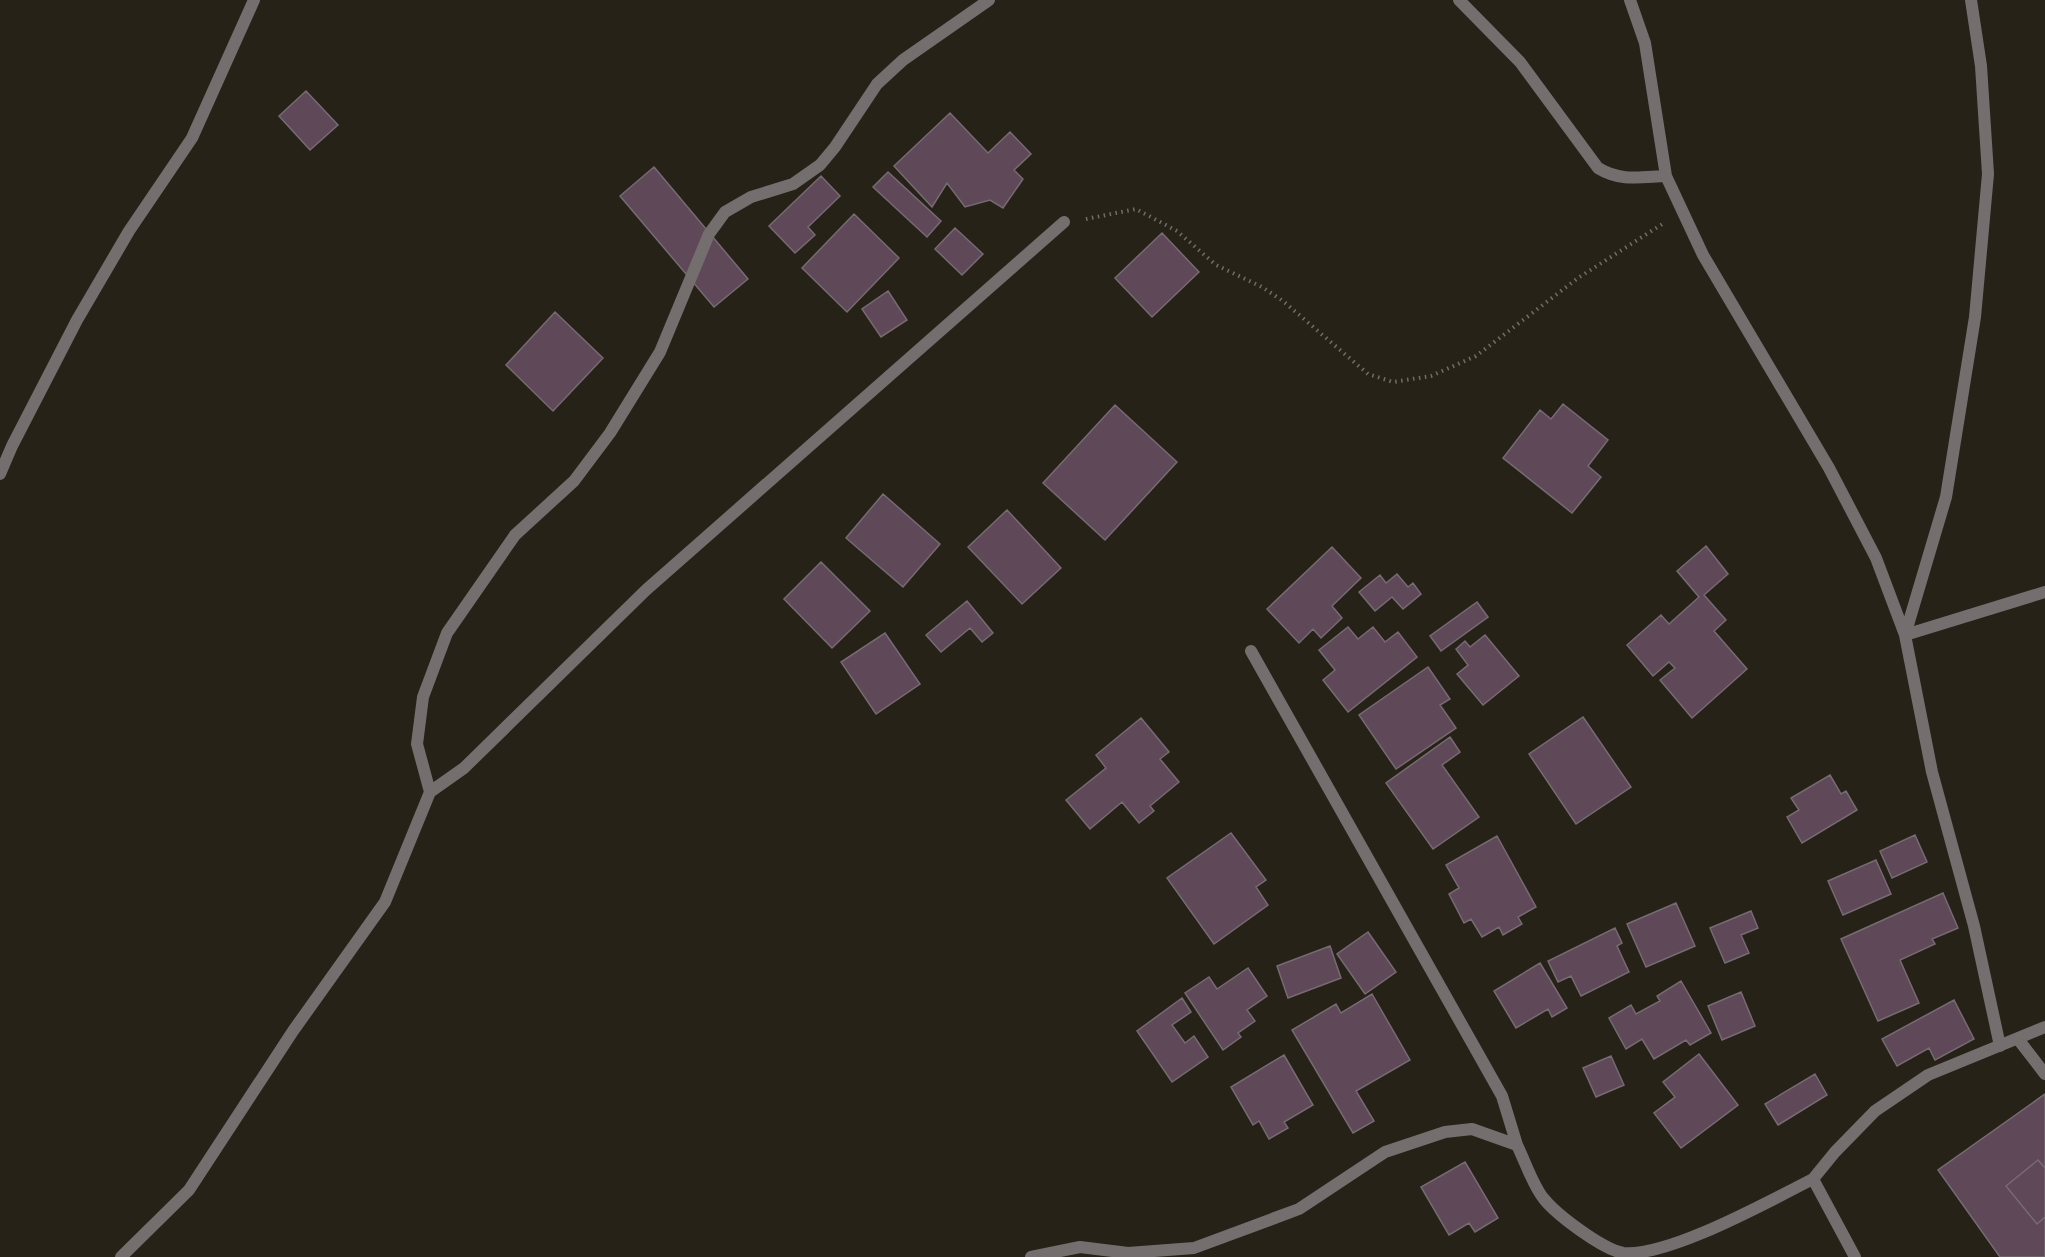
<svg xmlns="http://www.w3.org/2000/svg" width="2045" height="1257" font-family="'Noto Sans',sans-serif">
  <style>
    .building { fill: #5f4858; stroke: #766b72; stroke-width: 1.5 }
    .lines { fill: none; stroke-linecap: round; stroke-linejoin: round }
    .path { stroke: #716e65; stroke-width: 4; stroke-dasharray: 1.5 4.5; stroke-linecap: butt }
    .street { stroke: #756e6f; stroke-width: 12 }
  </style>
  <rect width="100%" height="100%" fill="#262218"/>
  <path class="building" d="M 306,91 L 338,125 L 310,150 L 279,116 Z
    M 950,113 L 988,153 L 1010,132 L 1031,154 L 1014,170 L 1023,179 L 1003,208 L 990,200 L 965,207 L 947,183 L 932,207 L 894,166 Z
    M 654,167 L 748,279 L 714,307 L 620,196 Z
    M 888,172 L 941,221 L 927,237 L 873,187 Z
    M 821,176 L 840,196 L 808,227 L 815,235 L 795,253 L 769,226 Z
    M 854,214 L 899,258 L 847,312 L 802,268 Z
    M 955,228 L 983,254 L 962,275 L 935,249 Z
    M 1162,233 L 1199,272 L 1152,317 L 1115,278 Z
    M 888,291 L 907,320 L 881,337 L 862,309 Z
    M 555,312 L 603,358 L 553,411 L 506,365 Z
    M 1563,404 L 1608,440 L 1588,466 L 1601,477 L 1572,513 L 1503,458 L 1540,410 L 1551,419 Z
    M 1115,405 L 1177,462 L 1105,540 L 1043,483 Z
    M 883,494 L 940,544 L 903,587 L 846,538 Z
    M 1007,510 L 1061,568 L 1022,604 L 968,547 Z
    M 1706,546 L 1728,574 L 1704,595 L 1726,620 L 1714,631 L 1747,669 L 1692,718 L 1660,680 L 1675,668 L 1669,662 L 1653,676 L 1627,645 L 1661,615 L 1669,624 L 1699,597 L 1677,571 Z
    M 1332,547 L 1361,578 L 1332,606 L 1342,618 L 1321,638 L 1313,629 L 1299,643 L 1267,609 Z
    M 821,562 L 870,611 L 832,648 L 784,599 Z
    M 1397,574 L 1408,587 L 1413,583 L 1421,594 L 1403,609 L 1392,597 L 1375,611 L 1359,592 L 1380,575 L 1386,583 Z
    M 967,601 L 993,633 L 982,642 L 970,628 L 941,652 L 926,635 Z
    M 1477,602 L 1488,617 L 1441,651 L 1430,636 Z
    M 1348,627 L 1358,639 L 1373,627 L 1385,642 L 1398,632 L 1417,657 L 1348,712 L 1323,680 L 1335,670 L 1319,650 Z
    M 885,633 L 920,684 L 876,714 L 841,662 Z
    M 1485,635 L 1519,676 L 1483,705 L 1457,674 L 1468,665 L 1456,649 L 1465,641 L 1470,647 Z
    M 1428,667 L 1450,699 L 1440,705 L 1456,728 L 1396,769 L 1359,715 Z
    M 1583,717 L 1631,787 L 1576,824 L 1529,754 Z
    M 1141,718 L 1169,752 L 1160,759 L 1179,782 L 1150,806 L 1154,811 L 1139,823 L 1122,802 L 1090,829 L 1066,800 L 1106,768 L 1096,755 Z
    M 1450,737 L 1460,752 L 1442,765 L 1479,817 L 1433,849 L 1386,783 Z
    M 1830,775 L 1841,794 L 1846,791 L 1857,810 L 1802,843 L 1787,817 L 1799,810 L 1791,798 Z
    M 1231,833 L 1266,880 L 1256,887 L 1268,905 L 1214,944 L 1167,878 Z
    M 1915,835 L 1927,862 L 1892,878 L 1880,851 Z
    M 1497,836 L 1536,907 L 1518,917 L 1522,924 L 1503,935 L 1499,927 L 1482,937 L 1471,919 L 1464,923 L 1449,894 L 1459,888 L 1446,865 Z
    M 1876,860 L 1891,894 L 1843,915 L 1828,881 Z
    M 1943,893 L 1958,928 L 1932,939 L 1935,944 L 1900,960 L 1919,1003 L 1878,1021 L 1841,939 Z
    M 1676,903 L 1695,946 L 1646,967 L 1627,924 Z
    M 1751,911 L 1758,928 L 1741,935 L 1749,953 L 1725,963 L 1710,928 Z
    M 1615,928 L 1622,943 L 1617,946 L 1629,972 L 1581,996 L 1571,976 L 1558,982 L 1548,961 Z
    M 1368,932 L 1396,972 L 1365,994 L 1337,954 Z
    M 1330,946 L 1341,978 L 1288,998 L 1277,966 Z
    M 1540,963 L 1567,1008 L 1552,1017 L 1548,1009 L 1516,1028 L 1494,991 Z
    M 1248,968 L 1267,996 L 1247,1010 L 1255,1021 L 1238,1033 L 1241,1037 L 1223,1050 L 1185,993 L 1209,977 L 1217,989 Z
    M 1681,981 L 1711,1033 L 1690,1045 L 1686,1040 L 1654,1059 L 1642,1039 L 1626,1049 L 1609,1018 L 1631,1005 L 1636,1014 L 1660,1001 L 1657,996 Z
    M 1741,992 L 1755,1026 L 1722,1040 L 1708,1006 Z
    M 1372,994 L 1410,1060 L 1356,1091 L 1374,1121 L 1353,1133 L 1292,1030 L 1336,1004 L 1341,1013 Z
    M 1182,998 L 1191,1012 L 1172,1025 L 1185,1043 L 1194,1036 L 1208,1057 L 1172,1082 L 1137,1031 Z
    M 1954,1000 L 1974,1039 L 1935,1060 L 1929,1048 L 1897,1066 L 1882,1039 Z
    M 1699,1054 L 1738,1105 L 1681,1148 L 1654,1113 L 1675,1097 L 1663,1082 Z
    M 1284,1055 L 1313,1105 L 1284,1122 L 1288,1128 L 1269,1139 L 1259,1121 L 1253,1125 L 1231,1087 Z
    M 1611,1056 L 1624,1085 L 1596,1097 L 1583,1068 Z
    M 1815,1074 L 1827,1095 L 1778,1125 L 1765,1104 Z
    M 2045,1094 L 2045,1257 L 2000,1257 L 1938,1170 Z
    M 2038,1160 L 2045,1168 L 2045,1217 L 2037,1224 L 2006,1186 Z
    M 1465,1162 L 1498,1218 L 1475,1232 L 1469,1223 L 1449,1235 L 1421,1187 Z"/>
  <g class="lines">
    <path class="path" d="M 1086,219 L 1136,209 L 1177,231 L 1216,265 L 1262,287 L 1283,301 L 1368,374 L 1393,382 L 1431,376 L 1476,356 L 1578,278 L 1664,223"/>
    <path class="street" d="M 1459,0 L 1520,62 L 1598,168 C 1621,182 1641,177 1666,176
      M 1630,0 L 1645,43 L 1666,176 L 1703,255 L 1829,468 L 1876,558 L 1905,635 L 1932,772 L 1974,926 L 2000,1046
      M 0,474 L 12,446 L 77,320 L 129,231 L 192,138 L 254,0
      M 1905,635 L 1946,497 L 1975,317 L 1988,174 L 1981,66 L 1971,0
      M 1905,635 L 2045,592
      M 1251,651 L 1502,1096 L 1517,1145
      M 430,792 L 417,744 L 423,697 L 447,633 L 515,535 L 574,481 L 610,433 L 660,352 L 709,234 L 725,212 L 751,197 L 793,184 L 820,165 L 835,147 L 877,84 L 903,60 L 989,0
      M 2018,1039 L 2045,1074
      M 121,1257 L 189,1190 L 293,1031 L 385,902 L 430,792 L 464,768 L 646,590 L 1064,222
      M 1031,1257 L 1080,1247 L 1128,1253 L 1194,1248 L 1299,1209 L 1385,1152 L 1445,1132 L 1472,1129 L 1517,1145 C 1525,1161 1533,1186 1544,1199 C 1557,1215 1602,1249 1623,1253 C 1669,1257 1769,1201 1813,1179
      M 1855,1257 L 1813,1179 L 1835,1152 L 1875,1111 L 1928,1075 L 2045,1027"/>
  </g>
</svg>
